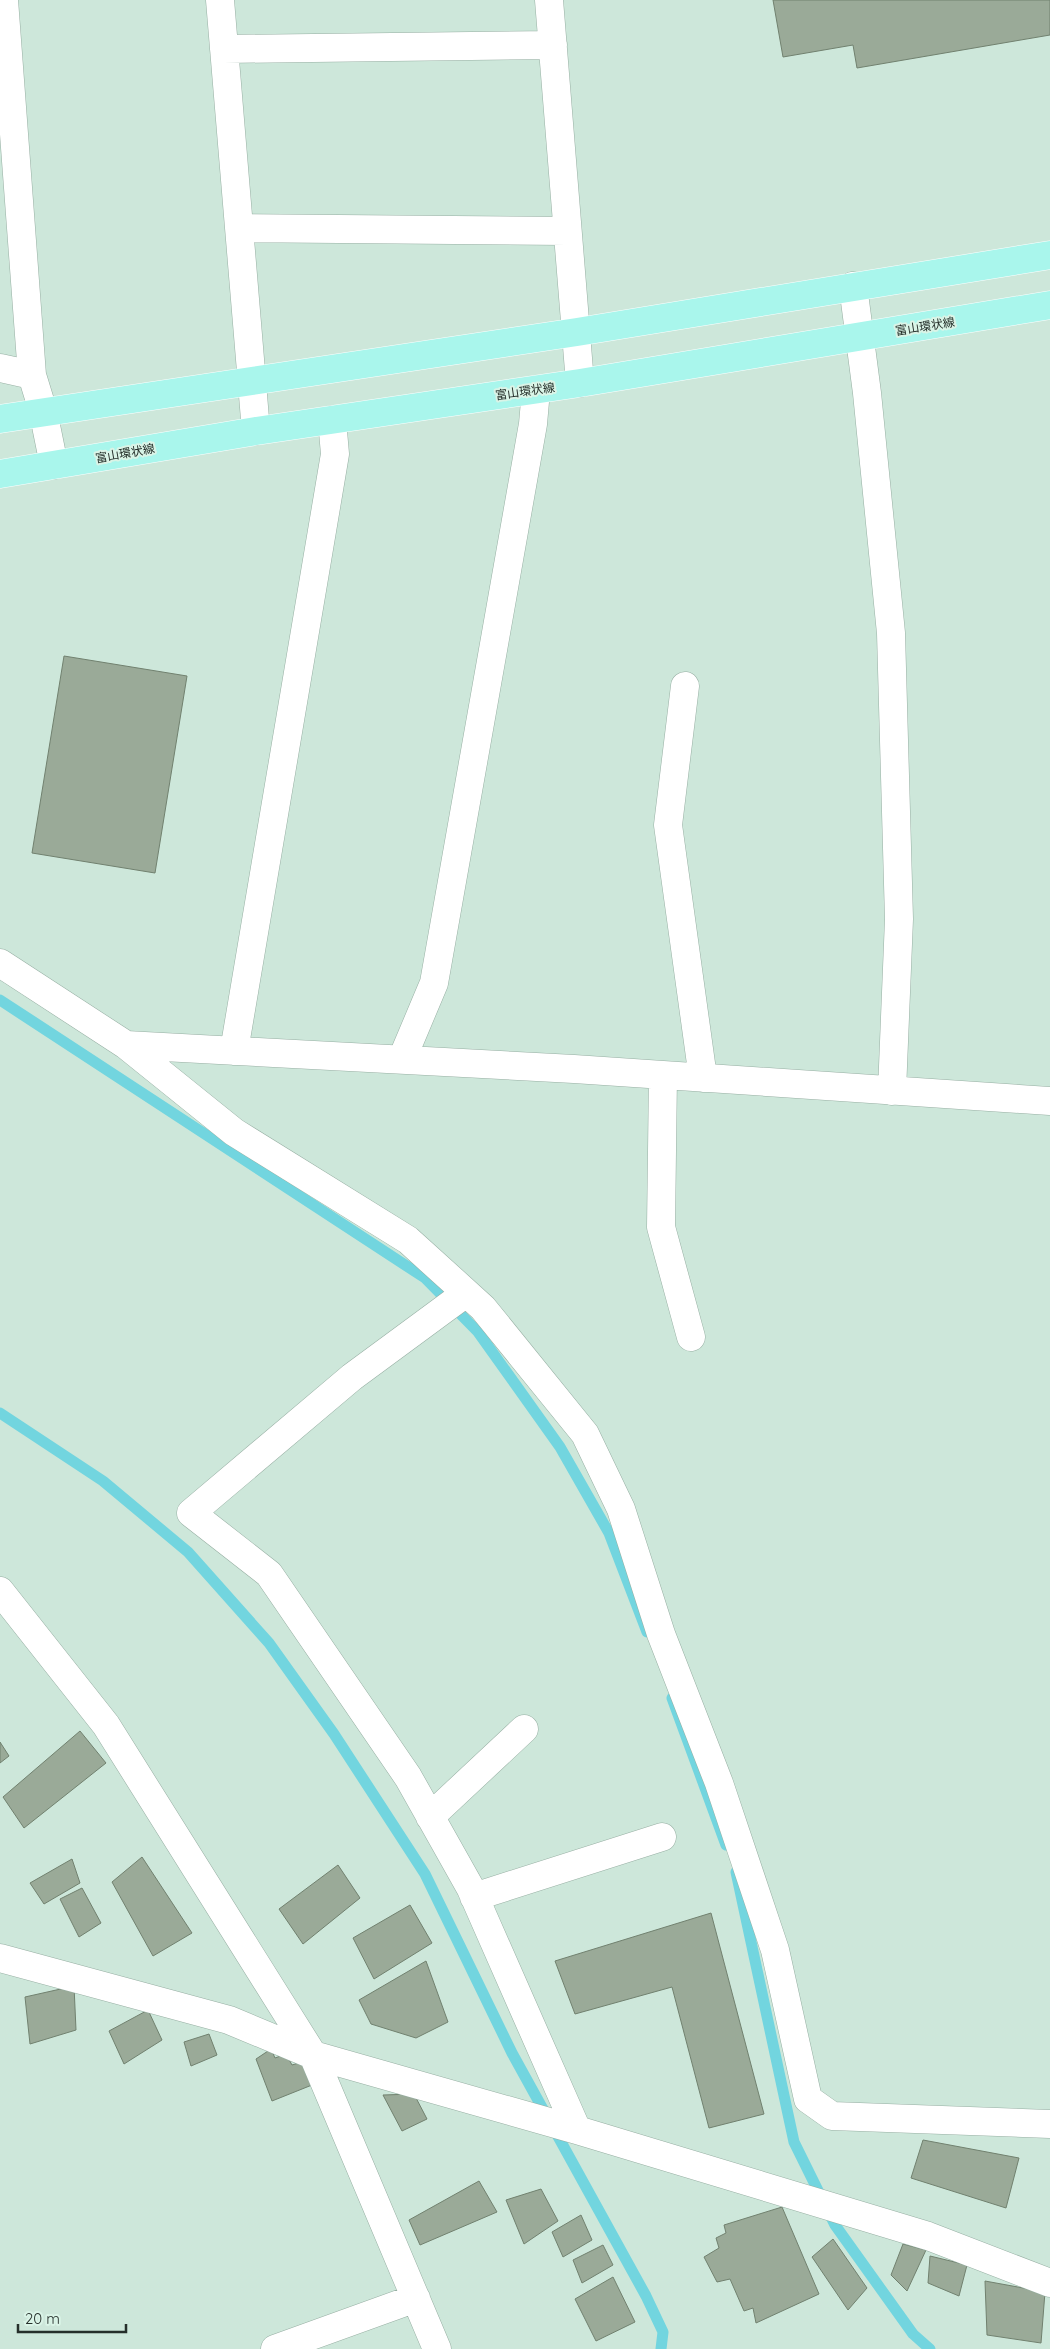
<svg xmlns="http://www.w3.org/2000/svg" width="1050" height="2349" font-family="Quicksand,'Noto Sans JP',sans-serif">
  <style>
    .lines { fill: none; stroke-linecap: round; stroke-linejoin: round }
    .stream { stroke: #72d5df; stroke-width: 11 }
    .building { fill: #9aaa98; stroke: #71816f }
    .minor-casing { stroke: #97afa3; stroke-width: 29 }
    .major-casing { stroke: #fff; stroke-width: 29 }
    .minor { stroke: #fff; stroke-width: 28 }
    .major { stroke: #a9f6ec; stroke-width: 28 }
    .labels { text-anchor: middle; dominant-baseline: central; stroke-width: 4; stroke-linejoin: round; paint-order: stroke }
    .street-label { font-size: 12px; fill: #252f2a; stroke: #daf4e7 }
  </style>
  <rect width="100%" height="100%" fill="#cde7da"/>
  <g class="lines">
    <path class="stream" d="M 0,1000 L 425,1278 L 478,1332 L 560,1447 L 609,1533 L 647,1632
      M 0,1413 L 103,1481 L 188,1552 L 269,1643 L 334,1734 L 425,1874 L 512,2053 L 646,2296 L 663,2332 L 661,2349
      M 672,1698 L 726,1845
      M 736,1872 L 794,2142 L 835,2225 L 913,2334 L 930,2349"/>
  </g>
  <path class="building" d="M 773,0 L 1050,0 L 1050,35 L 857,68 L 853,45 L 783,57 Z
    M 64,656 L 187,676 L 155,873 L 32,853 Z
    M 80,1731 L 106,1763 L 24,1828 L 3,1797 Z
    M 0,1742 L 9,1756 L 0,1763 Z
    M 142,1857 L 192,1933 L 153,1956 L 112,1882 Z
    M 72,1859 L 80,1883 L 44,1904 L 30,1883 Z
    M 338,1865 L 360,1898 L 303,1944 L 279,1909 Z
    M 82,1888 L 101,1923 L 79,1937 L 60,1899 Z
    M 410,1905 L 432,1943 L 374,1979 L 353,1938 Z
    M 711,1913 L 764,2114 L 709,2128 L 672,1987 L 575,2014 L 555,1961 Z
    M 426,1961 L 448,2022 L 416,2038 L 371,2024 L 359,2000 Z
    M 74,1986 L 76,2030 L 30,2044 L 25,1997 Z
    M 148,2010 L 162,2040 L 124,2064 L 109,2031 Z
    M 209,2034 L 217,2055 L 191,2066 L 184,2042 Z
    M 271,2049 L 275,2058 L 286,2054 L 292,2065 L 302,2062 L 312,2085 L 272,2101 L 256,2059 Z
    M 414,2094 L 427,2119 L 402,2131 L 383,2095 Z
    M 923,2140 L 1019,2158 L 1006,2208 L 911,2178 Z
    M 479,2181 L 497,2212 L 420,2245 L 409,2220 Z
    M 541,2189 L 558,2221 L 524,2244 L 506,2200 Z
    M 782,2207 L 819,2294 L 756,2323 L 753,2308 L 744,2311 L 730,2279 L 717,2282 L 704,2257 L 719,2248 L 716,2238 L 726,2233 L 724,2225 Z
    M 581,2215 L 592,2240 L 563,2257 L 552,2232 Z
    M 833,2239 L 867,2288 L 848,2310 L 812,2257 Z
    M 903,2244 L 926,2250 L 907,2291 L 891,2275 Z
    M 603,2245 L 613,2265 L 582,2283 L 573,2260 Z
    M 930,2256 L 967,2265 L 959,2296 L 928,2283 Z
    M 613,2277 L 635,2322 L 596,2341 L 575,2299 Z
    M 985,2281 L 1045,2292 L 1041,2343 L 987,2335 Z"/>
  <g class="lines">
    <defs>
      <path id="minor" d="M 4,0 L 32,375 L 43,411 L 54,465
        M 220,0 L 256,431
        M 549,0 L 580,383
        M 224,49 L 553,45
        M 239,228 L 567,231
        M 853,286 L 867,393 L 891,633 L 899,919 L 892,1091
        M 0,368 L 32,375
        M 685,686 L 668,825 L 703,1078
        M 0,963 L 126,1045 L 234,1132 L 408,1240 L 483,1308 L 585,1434 L 621,1509 L 661,1634 L 719,1783 L 775,1950 L 808,2099 L 832,2116 L 1050,2124
        M 126,1045 L 574,1069 L 1050,1101
        M 234,1051 L 335,454 L 332,420
        M 402,1059 L 434,983 L 533,424 L 536,390
        M 663,1075 L 661,1227 L 691,1337
        M 466,1293 L 352,1377 L 191,1513 L 269,1574 L 408,1777 L 471,1889 L 577,2130
        M 0,1591 L 106,1725 L 313,2055 L 437,2349
        M 430,1817 L 524,1729
        M 474,1897 L 662,1837
        M 0,1958 L 229,2020 L 313,2055 L 577,2130 L 928,2236 L 1050,2283
        M 275,2349 L 416,2298"/>
      <path id="major" d="M 0,419 L 577,332 L 1050,255
        M 0,474 L 256,431 L 580,383 L 1050,305"/>
    </defs>
    <use href="#minor" class="minor-casing"/>
    <use href="#major" class="major-casing"/>
    <use href="#minor" class="minor"/>
    <use href="#major" class="major"/>
  </g>
  <g class="labels">
    <g class="street-label">
      <text transform="translate(925 326) rotate(-9)">富山環状線</text>
      <text transform="translate(525 391) rotate(-8)">富山環状線</text>
      <text transform="translate(125 453) rotate(-10)">富山環状線</text>
    </g>
  </g>
  <path d="M18 2324v8h108v-8" fill="none" stroke="#252f2a" stroke-width="2.5"/>
  <text x="25" y="2324" font-size="15" fill="#252f2a" stroke="#daf4e7" stroke-width="4" paint-order="stroke">20 m</text>
</svg>
